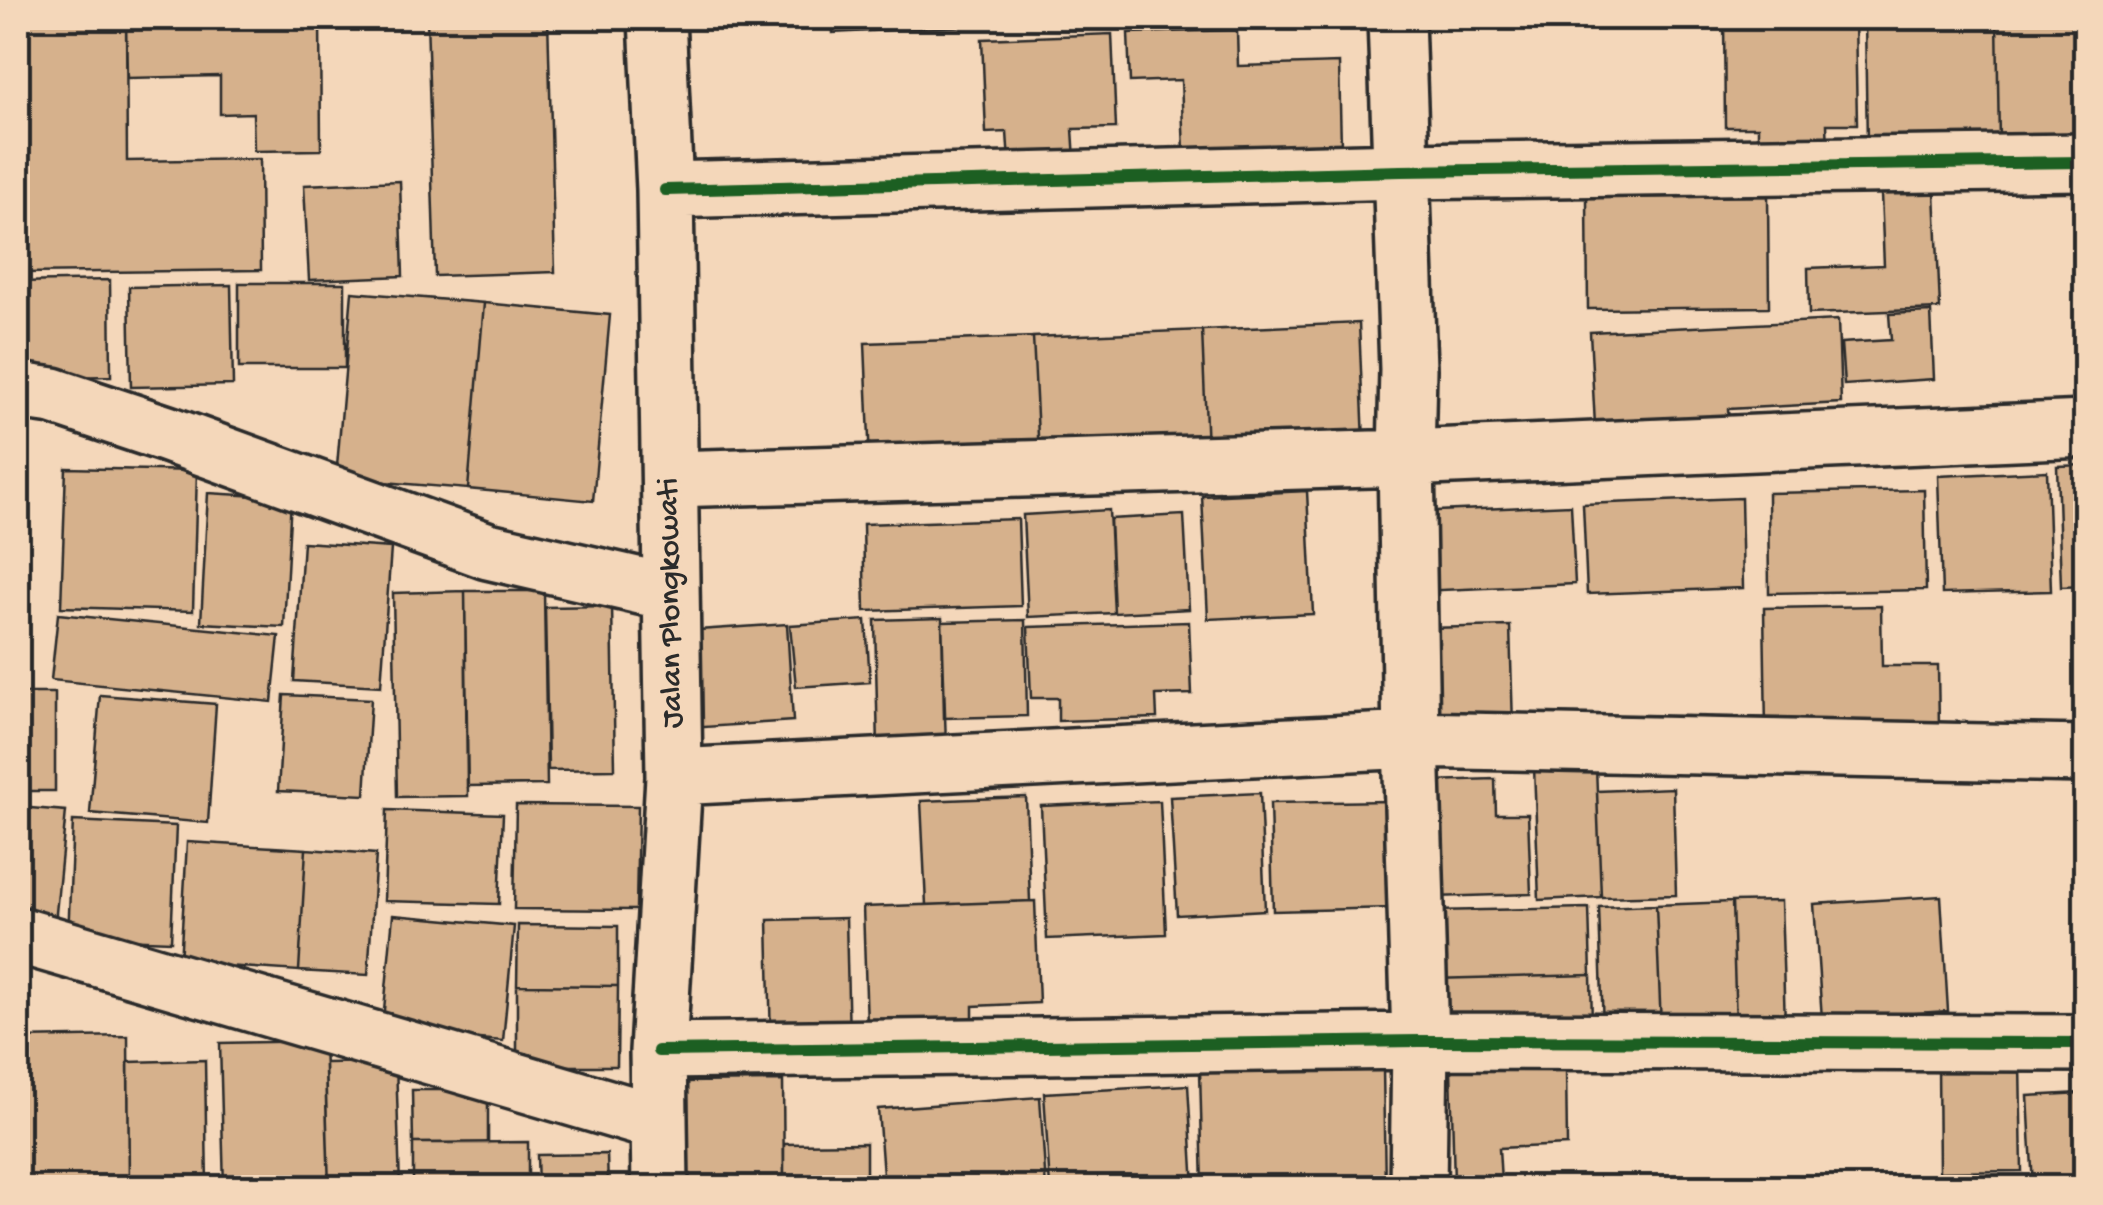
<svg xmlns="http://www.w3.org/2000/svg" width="2103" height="1205" font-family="'Gochi Hand',sans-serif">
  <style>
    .building { fill: #d6b18c; stroke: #2b2b2b; stroke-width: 2.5 }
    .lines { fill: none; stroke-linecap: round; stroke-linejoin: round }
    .minor-casing { stroke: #2b2b2b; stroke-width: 62 }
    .minor { stroke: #f4d7ba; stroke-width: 55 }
    .cycleway-casing { stroke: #f4d7ba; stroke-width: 19 }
    .cycleway { stroke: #1b5e20; stroke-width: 12 }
    .labels { text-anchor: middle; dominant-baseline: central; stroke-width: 8; stroke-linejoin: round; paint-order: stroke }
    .street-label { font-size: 32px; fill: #2b2b2b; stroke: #f4d7ba }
  </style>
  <rect width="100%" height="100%" fill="#f4d7ba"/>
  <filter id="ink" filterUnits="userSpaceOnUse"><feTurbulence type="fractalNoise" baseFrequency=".01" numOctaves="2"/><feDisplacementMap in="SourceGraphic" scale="20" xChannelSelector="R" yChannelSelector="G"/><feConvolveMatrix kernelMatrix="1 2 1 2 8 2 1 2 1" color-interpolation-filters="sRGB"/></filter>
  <g filter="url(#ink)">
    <path class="building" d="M 18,18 L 126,18 L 127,161 L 260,159 L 261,270 L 21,273 Z
      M 126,18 L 320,18 L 321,150 L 254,151 L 253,113 L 220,114 L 220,76 L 127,78 Z
      M 427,18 L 548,18 L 555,272 L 435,276 Z
      M 832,18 L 986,18 L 987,25 L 833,33 Z
      M 1097,18 L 1177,18 L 1177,22 L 1097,26 Z
      M 1444,18 L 1585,18 L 1585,22 L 1445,26 Z
      M 1585,18 L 1665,18 L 1665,20 L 1585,22 Z
      M 1724,18 L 1855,18 L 1857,124 L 1827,124 L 1828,151 L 1758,152 L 1758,127 L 1725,127 Z
      M 1997,18 L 1999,142 L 1867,145 L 1865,19 Z
      M 1997,18 L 2084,18 L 2086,141 L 1999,142 Z
      M 1237,30 L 1238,66 L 1339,63 L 1341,146 L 1184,151 L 1181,80 L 1130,82 L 1128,33 Z
      M 1112,34 L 1116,128 L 1073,129 L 1075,160 L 1009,163 L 1007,132 L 986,133 L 982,39 Z
      M 400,181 L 403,276 L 309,280 L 304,185 Z
      M 1935,191 L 1940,309 L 1809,314 L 1808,268 L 1884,265 L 1881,194 Z
      M 1768,196 L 1769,307 L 1588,309 L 1587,198 Z
      M 110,280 L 111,376 L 18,378 L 18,282 Z
      M 239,283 L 345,283 L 345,368 L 239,368 Z
      M 231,285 L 233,385 L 131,387 L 129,287 Z
      M 352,292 L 484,303 L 468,489 L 336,478 Z
      M 484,303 L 610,315 L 593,501 L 468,489 Z
      M 1931,312 L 1934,379 L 1844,385 L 1841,343 L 1891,340 L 1889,314 Z
      M 1838,320 L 1841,403 L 1728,409 L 1730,438 L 1596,444 L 1590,332 Z
      M 1359,323 L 1364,442 L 1207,450 L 1202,330 Z
      M 1202,330 L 1207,450 L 1039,456 L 1033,337 Z
      M 1033,337 L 1039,456 L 870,463 L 865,343 Z
      M 2086,465 L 2086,586 L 2061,587 L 2057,466 Z
      M 66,468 L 197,471 L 193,611 L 61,607 Z
      M 2047,471 L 2051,591 L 1942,594 L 1938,476 Z
      M 1924,490 L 1926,590 L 1769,593 L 1768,493 Z
      M 1307,491 L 1313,614 L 1208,619 L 1202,496 Z
      M 208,493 L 291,498 L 284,627 L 201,623 Z
      M 1741,498 L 1743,588 L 1587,594 L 1583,504 Z
      M 1571,505 L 1575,584 L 1419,591 L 1415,512 Z
      M 1109,510 L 1114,613 L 1028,617 L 1023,515 Z
      M 1184,515 L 1189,609 L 1114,613 L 1110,519 Z
      M 1018,519 L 1021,606 L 865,611 L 863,524 Z
      M 303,542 L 391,548 L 381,686 L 294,681 Z
      M 465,591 L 544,591 L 547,785 L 467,786 Z
      M 465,591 L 468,796 L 397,797 L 393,593 Z
      M 612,606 L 615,769 L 548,770 L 545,607 Z
      M 1881,606 L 1882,666 L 1938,666 L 1939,728 L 1766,731 L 1764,608 Z
      M 58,614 L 279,636 L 272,702 L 51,680 Z
      M 942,618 L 946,746 L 878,748 L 875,620 Z
      M 866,620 L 870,682 L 796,687 L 790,625 Z
      M 1025,620 L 1027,716 L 944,718 L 942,622 Z
      M 1189,622 L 1192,694 L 1156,695 L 1157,718 L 1058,721 L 1058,698 L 1031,698 L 1028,627 Z
      M 787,624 L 793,721 L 690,728 L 684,631 Z
      M 1510,626 L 1513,726 L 1429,728 L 1426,628 Z
      M 18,693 L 55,693 L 55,791 L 18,791 Z
      M 100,695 L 216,704 L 208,823 L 90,813 Z
      M 284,695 L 371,699 L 365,795 L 278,791 Z
      M 1596,766 L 1601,897 L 1539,900 L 1534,767 Z
      M 1495,779 L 1496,814 L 1528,814 L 1531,894 L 1434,897 L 1430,781 Z
      M 1673,788 L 1676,895 L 1601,897 L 1597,791 Z
      M 1260,793 L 1265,910 L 1177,915 L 1170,797 Z
      M 1026,797 L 1030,901 L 926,905 L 921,801 Z
      M 1160,801 L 1166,934 L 1047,939 L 1041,806 Z
      M 1388,801 L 1392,908 L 1273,911 L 1270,803 Z
      M 516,805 L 638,806 L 636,910 L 514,909 Z
      M 18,807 L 66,811 L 55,923 L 18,919 Z
      M 387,810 L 503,814 L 499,904 L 384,901 Z
      M 73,821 L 176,826 L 171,941 L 68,937 Z
      M 187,842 L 306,849 L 299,971 L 180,963 Z
      M 306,849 L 376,854 L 368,975 L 299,971 Z
      M 1941,896 L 1948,1011 L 1822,1019 L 1814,904 Z
      M 1035,901 L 1039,1003 L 973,1006 L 973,1020 L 867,1025 L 863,907 Z
      M 1781,901 L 1785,1024 L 1736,1025 L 1732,902 Z
      M 1732,902 L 1736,1025 L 1661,1028 L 1656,905 Z
      M 1656,905 L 1661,1028 L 1603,1030 L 1599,907 Z
      M 1589,908 L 1591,975 L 1432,979 L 1431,911 Z
      M 2081,910 L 2086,910 L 2086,1026 Z
      M 393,915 L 514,926 L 503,1041 L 382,1031 Z
      M 846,918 L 849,1040 L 771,1042 L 768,920 Z
      M 518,925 L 618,926 L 618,986 L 517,985 Z
      M 1591,975 L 1592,1026 L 1434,1030 L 1432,979 Z
      M 517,985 L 618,986 L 617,1066 L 517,1066 Z
      M 128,1036 L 129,1188 L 18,1188 L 18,1038 Z
      M 324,1041 L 329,1188 L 224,1188 L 220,1043 Z
      M 2079,1059 L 2086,1059 L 2086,1185 L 2033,1187 L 2028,1096 L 2081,1093 Z
      M 205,1060 L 207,1188 L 129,1188 L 128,1062 Z
      M 396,1062 L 400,1188 L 329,1188 L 325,1063 Z
      M 2020,1063 L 2022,1171 L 1939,1172 L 1938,1065 Z
      M 1566,1065 L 1567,1145 L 1499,1148 L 1501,1181 L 1454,1184 L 1451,1069 Z
      M 1383,1068 L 1385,1188 L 1203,1188 L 1200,1070 Z
      M 783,1081 L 784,1188 L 682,1188 L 681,1082 Z
      M 1188,1085 L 1194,1188 L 1050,1188 L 1044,1093 Z
      M 412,1090 L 488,1090 L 488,1143 L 413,1143 Z
      M 1040,1097 L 1046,1188 L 884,1188 L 878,1109 Z
      M 528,1142 L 528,1188 L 413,1188 L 413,1143 Z
      M 866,1143 L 866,1188 L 784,1188 L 784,1144 Z
      M 607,1154 L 608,1188 L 538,1188 L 537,1155 Z"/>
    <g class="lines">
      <defs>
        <path id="minor" d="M 657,18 L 665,190 L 674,777 L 658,1051 L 660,1188
          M 1396,18 L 1408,369 L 1406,458 L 1411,740 L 1420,1041 L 1418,1188
          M 665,190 L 1401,171 L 2086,162
          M 18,391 L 53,396 L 167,434 L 488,551 L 671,593
          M 670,479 L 1406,458 L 2086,429
          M 674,777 L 1411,740 L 2086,754
          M 18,935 L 659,1123
          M 658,1051 L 1420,1041 L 2086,1043"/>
      </defs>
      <use href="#minor" class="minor-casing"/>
      <use href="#minor" class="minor"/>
      <defs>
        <path id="cycleway" d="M 665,190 L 1401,171 L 2086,162
          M 658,1051 L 1420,1041 L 2086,1043"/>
      </defs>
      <use href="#cycleway" class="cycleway-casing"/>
      <use href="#cycleway" class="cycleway"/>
    </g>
  </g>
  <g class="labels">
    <g class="street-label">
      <text transform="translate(672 603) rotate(-91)">Jalan Plongkowati</text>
    </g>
  </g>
  <rect width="2103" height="1205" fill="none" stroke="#f4d7ba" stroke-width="60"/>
  <rect x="30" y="30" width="2043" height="1145" fill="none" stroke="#2b2b2b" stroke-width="4" filter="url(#ink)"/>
</svg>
